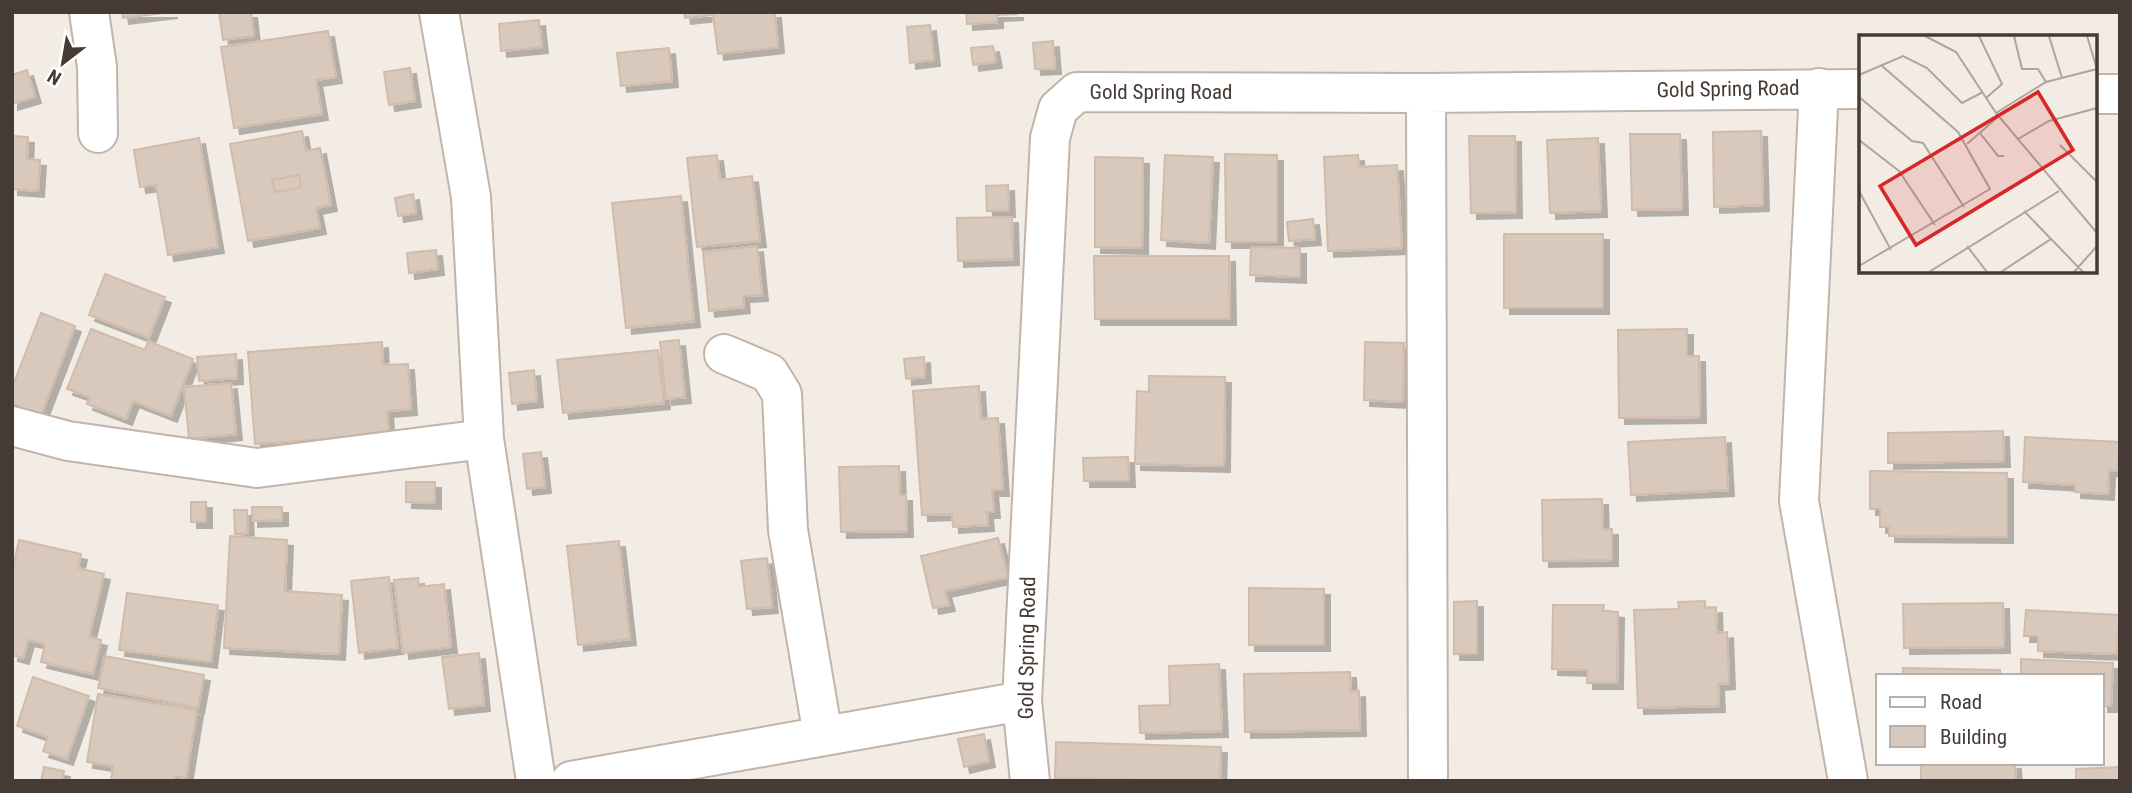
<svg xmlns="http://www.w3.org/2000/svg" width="2132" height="793" font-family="'Roboto Condensed',sans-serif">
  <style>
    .building { fill: #d9c8bc; stroke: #d1bbab; stroke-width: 2; fill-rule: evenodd; filter: url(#shadow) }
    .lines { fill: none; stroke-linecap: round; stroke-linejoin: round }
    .minor-casing { stroke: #c2b4a9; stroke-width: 42 }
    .minor { stroke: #fff; stroke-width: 38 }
    .labels { text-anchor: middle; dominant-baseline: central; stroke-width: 6; stroke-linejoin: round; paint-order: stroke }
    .street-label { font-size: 21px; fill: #463b34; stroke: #fff }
    .inset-road { fill: none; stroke: #aea59e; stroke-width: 2 }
    .view { fill: #d62828; fill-opacity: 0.15; stroke: #d62828; stroke-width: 3.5 }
    .inset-edge { fill: none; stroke: #463b34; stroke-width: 3.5 }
  </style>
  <defs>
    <filter id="shadow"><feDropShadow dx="6" dy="6" stdDeviation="0" flood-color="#0004"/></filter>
  </defs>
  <rect width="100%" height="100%" fill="#f3ece4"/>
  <path class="building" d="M 122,12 L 172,12 L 123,18 Z
    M 219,12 L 251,12 L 254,36 L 223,40 Z
    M 684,12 L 775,12 L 778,47 L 718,54 L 713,15 L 685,18 Z
    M 966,12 L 1017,12 L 1017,14 L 997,15 L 997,22 L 967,24 Z
    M 539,20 L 542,47 L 501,51 L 499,24 Z
    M 930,25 L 934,60 L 910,63 L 907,27 Z
    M 328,31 L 336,77 L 316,80 L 322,114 L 234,128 L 221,47 Z
    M 1053,41 L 1055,68 L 1035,69 L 1033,43 Z
    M 993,46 L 996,62 L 973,65 L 971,48 Z
    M 669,48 L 672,81 L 621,86 L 617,53 Z
    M 410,68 L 415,101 L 389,105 L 384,72 Z
    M 27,70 L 35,97 L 12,104 L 12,75 Z
    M 302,131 L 306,151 L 320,148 L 331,205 L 316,208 L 320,228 L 248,241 L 230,144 ZM 299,175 L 301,188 L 275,192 L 272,180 Z
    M 1761,131 L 1763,205 L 1714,207 L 1713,132 Z
    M 1630,134 L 1680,134 L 1682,209 L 1632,210 Z
    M 12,136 L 28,137 L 27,159 L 40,160 L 38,191 L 12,189 Z
    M 1469,136 L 1515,136 L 1516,212 L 1471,213 Z
    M 199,138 L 218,247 L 168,255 L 156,185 L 140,187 L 134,150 Z
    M 1598,138 L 1601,211 L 1550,213 L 1547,140 Z
    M 1225,154 L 1277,155 L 1277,242 L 1226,242 Z
    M 717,155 L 720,180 L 752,176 L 760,241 L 697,247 L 687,158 Z
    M 1165,155 L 1213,157 L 1209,243 L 1161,240 Z
    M 1358,155 L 1359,167 L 1397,165 L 1402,248 L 1328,251 L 1324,157 Z
    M 1095,157 L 1143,158 L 1142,248 L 1095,247 Z
    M 299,175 L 301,188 L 275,192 L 272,180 Z
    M 1008,185 L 1009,211 L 987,211 L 986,186 Z
    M 413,194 L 416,213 L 398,216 L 395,198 Z
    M 681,196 L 694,321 L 626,328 L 612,203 Z
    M 1012,217 L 1013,259 L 958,261 L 957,218 Z
    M 1313,219 L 1315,239 L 1289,241 L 1287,222 Z
    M 1504,234 L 1603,234 L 1603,308 L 1504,308 Z
    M 757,246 L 762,295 L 743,296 L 744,307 L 709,311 L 703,252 Z
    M 1251,247 L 1300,248 L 1300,277 L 1250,275 Z
    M 436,250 L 438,269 L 409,273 L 407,253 Z
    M 1094,256 L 1229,256 L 1230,319 L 1095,319 Z
    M 105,274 L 165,297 L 149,338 L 89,315 Z
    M 41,313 L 75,326 L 41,415 L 12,404 L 12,388 Z
    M 91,329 L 145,350 L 148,341 L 193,359 L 171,416 L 133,401 L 126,419 L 87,404 L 90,397 L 67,389 Z
    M 1687,329 L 1687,356 L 1699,356 L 1700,417 L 1619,418 L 1618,330 Z
    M 679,340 L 685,397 L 666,399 L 660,342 Z
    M 382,342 L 383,365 L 408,364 L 411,409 L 387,411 L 389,435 L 255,444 L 248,352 Z
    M 1365,342 L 1404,343 L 1403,402 L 1364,400 Z
    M 658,350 L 664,403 L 563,413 L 557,360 Z
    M 236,354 L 237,378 L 199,381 L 197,357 Z
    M 924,357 L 925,377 L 906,379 L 904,359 Z
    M 534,370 L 537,401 L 512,404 L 509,373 Z
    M 1149,376 L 1225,377 L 1224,466 L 1135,464 L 1137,391 L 1149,392 Z
    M 231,383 L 236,434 L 189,439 L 184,387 Z
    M 979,386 L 981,419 L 998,418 L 1003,490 L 992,490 L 994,512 L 987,512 L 988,525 L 953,527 L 952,514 L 922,515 L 913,391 Z
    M 2003,431 L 2004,461 L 1888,463 L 1888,433 Z
    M 1725,437 L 1728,490 L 1631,495 L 1628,442 Z
    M 2025,437 L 2119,442 L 2118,471 L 2109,470 L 2108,494 L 2075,492 L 2075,485 L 2023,482 Z
    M 541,452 L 545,487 L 527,489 L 523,454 Z
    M 1128,457 L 1129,481 L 1084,481 L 1083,458 Z
    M 899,466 L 900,495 L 906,495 L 907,531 L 841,532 L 839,467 Z
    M 1870,471 L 2007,473 L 2007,537 L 1889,536 L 1889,527 L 1880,527 L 1880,509 L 1870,509 Z
    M 406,482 L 435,482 L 435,503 L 406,502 Z
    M 1602,499 L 1603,529 L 1612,529 L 1612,560 L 1543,561 L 1542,500 Z
    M 191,502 L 206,502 L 206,522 L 191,522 Z
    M 252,507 L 282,507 L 282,520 L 252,521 Z
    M 234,510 L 247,510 L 248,534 L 235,534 Z
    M 230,536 L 287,540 L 285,591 L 342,595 L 339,654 L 224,648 Z
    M 998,538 L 1008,577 L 945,591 L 949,605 L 933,608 L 921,556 Z
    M 19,540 L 81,554 L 78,568 L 104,574 L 89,637 L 101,640 L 93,674 L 41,662 L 45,644 L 28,640 L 23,658 L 12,655 L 12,571 Z
    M 619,541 L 630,639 L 578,645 L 567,546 Z
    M 767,558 L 772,607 L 747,609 L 741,561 Z
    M 389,577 L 398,648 L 359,653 L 351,581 Z
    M 418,578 L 419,587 L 444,584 L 451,647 L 403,653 L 394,580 Z
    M 1249,588 L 1324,589 L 1324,645 L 1249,645 Z
    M 127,593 L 218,605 L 211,662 L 119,650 Z
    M 1477,601 L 1477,654 L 1454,654 L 1454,602 Z
    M 1705,601 L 1705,608 L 1716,607 L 1717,633 L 1727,632 L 1729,683 L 1718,684 L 1719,706 L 1638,708 L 1634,610 L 1679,609 L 1678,602 Z
    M 2003,603 L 2004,647 L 1904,648 L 1903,604 Z
    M 1553,605 L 1604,605 L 1603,611 L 1618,612 L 1617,683 L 1587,683 L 1587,670 L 1552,669 Z
    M 2026,610 L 2119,615 L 2117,654 L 2038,651 L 2038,636 L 2024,636 Z
    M 479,653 L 484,705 L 449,709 L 442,657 Z
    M 105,656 L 204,675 L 198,708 L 98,688 Z
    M 2021,659 L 2113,663 L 2111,706 L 2102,706 L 2102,676 L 2021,676 Z
    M 1219,664 L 1222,731 L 1140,733 L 1139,706 L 1170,705 L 1169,666 Z
    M 1903,668 L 2000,670 L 2000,676 L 1903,676 Z
    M 1350,672 L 1351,692 L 1359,691 L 1360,730 L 1245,732 L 1244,674 Z
    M 33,677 L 89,696 L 67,759 L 43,751 L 48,737 L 17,726 Z
    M 98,694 L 197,710 L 186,778 L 174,776 L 174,781 L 111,781 L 113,766 L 87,762 Z
    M 984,734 L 989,761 L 964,767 L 958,739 Z
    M 1056,742 L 1221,747 L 1220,781 L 1055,778 Z
    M 1921,763 L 2015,763 L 2016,781 L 1921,781 Z
    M 44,767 L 64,771 L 62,781 L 41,781 Z
    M 2120,767 L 2120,781 L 2055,781 L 2076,780 L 2076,769 Z"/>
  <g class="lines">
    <defs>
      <path id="minor" d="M 89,12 L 97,67 L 98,133
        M 439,12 L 471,197 L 484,439 L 536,781
        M 1819,88 L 1799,501 L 1848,781
        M 1426,93 L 1428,781
        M 2095,94 L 2120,94
        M 724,354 L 769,373 L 782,394 L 788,530 L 823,736
        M 12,426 L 68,441 L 257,468 L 484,439
        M 571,781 L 1022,701
        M 1030,781 L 1022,701 L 1050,138 L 1058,109 L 1077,92 L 1426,93 L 1861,89"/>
    </defs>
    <use href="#minor" class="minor-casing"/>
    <use href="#minor" class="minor"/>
  </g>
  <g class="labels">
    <g class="street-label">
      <text transform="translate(1728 89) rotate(-1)">Gold Spring Road</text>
      <text x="1161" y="92">Gold Spring Road</text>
      <text transform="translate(1027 648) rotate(-89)">Gold Spring Road</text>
    </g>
  </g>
  <g transform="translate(1859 35)">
    <rect width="238" height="238" fill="#f3ece4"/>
    <path class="inset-road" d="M 66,1 L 97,17 L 137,78 L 238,198M 120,1 L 143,49 L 127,63M 155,1 L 163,34 L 179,34 L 187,47M 190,1 L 203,43M 228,1 L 238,34M 0,40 L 44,21 L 68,33 L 103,68 L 124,57M 0,62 L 53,106 L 64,108 L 105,172M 137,78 L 187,47 L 238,34M 121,98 L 139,121 L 145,121M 159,104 L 190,86 L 238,73M 0,105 L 40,136 L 76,190M 108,109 L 140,81M 201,110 L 238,147M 0,156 L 32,215M 165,176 L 224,237M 108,211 L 128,237M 0,231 L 131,154 L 99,97 L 22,30M 70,237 L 200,156M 142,237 L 192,204M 215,237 L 238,211"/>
    <path class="view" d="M 179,57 L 214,115 L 57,210 L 21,151 Z"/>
    <rect width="238" height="238" class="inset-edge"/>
  </g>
  <rect width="2132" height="793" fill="none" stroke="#463b34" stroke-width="28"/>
  <rect x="1876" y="674" width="228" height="91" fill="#ffffff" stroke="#b5b1ae" stroke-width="2"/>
  <rect x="1890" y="697" width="35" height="10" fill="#ffffff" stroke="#b5b1ae" stroke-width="2"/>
  <text x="1940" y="709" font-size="21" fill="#463b34">Road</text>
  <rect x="1890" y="726" width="35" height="21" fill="#d9c8bc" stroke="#b5b1ae" stroke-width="2"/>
  <text x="1940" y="744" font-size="21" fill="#463b34">Building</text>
  <g transform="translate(63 63) rotate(211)" stroke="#ffffff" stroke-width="5" paint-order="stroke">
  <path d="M0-5L12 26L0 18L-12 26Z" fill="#463b34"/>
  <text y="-10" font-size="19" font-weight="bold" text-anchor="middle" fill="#463b34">N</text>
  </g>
</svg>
